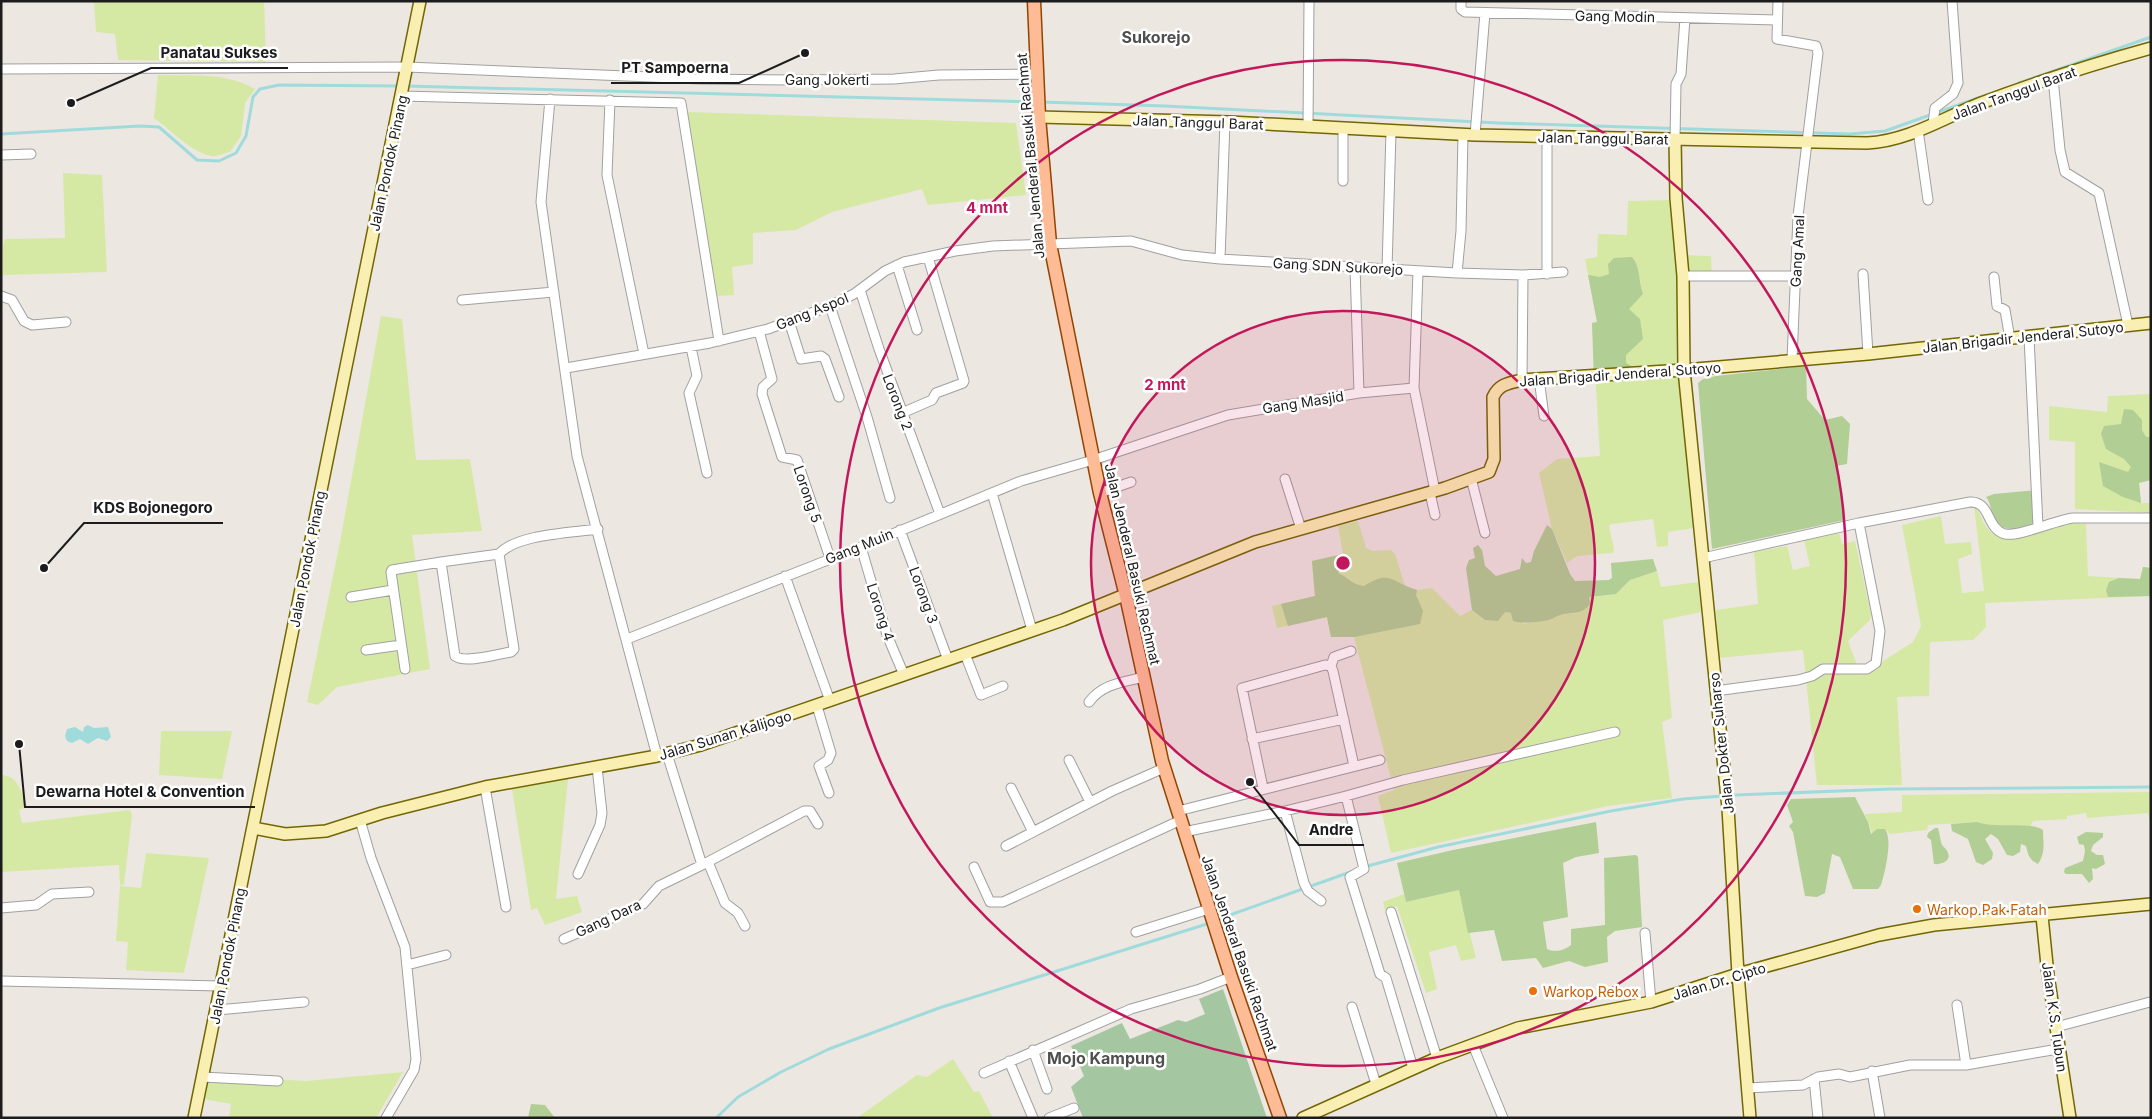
<svg xmlns="http://www.w3.org/2000/svg" width="2152" height="1119" font-family="Inter,sans-serif">
  <style>
    .grass { fill: #d5e9a5 }
    .forest { fill: #b1ce95 }
    .cemetery { fill: #a4c7a2 }
    .water { fill: #a0dbdc }
    .lines { fill: none; stroke-linecap: round; stroke-linejoin: round }
    .stream { stroke: #a0dbdc; stroke-width: 3 }
    .street-casing { stroke: #a0a0a0; stroke-width: 11 }
    .secondary-casing { stroke: #726703; stroke-width: 14 }
    .primary-casing { stroke: #934400; stroke-width: 15 }
    .street { stroke: #fff; stroke-width: 9 }
    .secondary { stroke: #faefb2; stroke-width: 11 }
    .primary { stroke: #fdbb96; stroke-width: 12 }
    .ring { fill: none; stroke: #c2185b; stroke-width: 2.5 }
    .food-dot { fill: #e8710a; stroke: #fff; stroke-width: 2 }
    .labels { text-anchor: middle; dominant-baseline: central; stroke-width: 5; stroke-linejoin: round; paint-order: stroke }
    .street-label { font-size: 14px; fill: #1c1c1c; stroke: #fff }
    .food-label { font-size: 14px; fill: #c56008; stroke: #fff; text-anchor: start }
    .quarter-label { font-size: 16px; font-weight: bold; fill: #4f4f4f; stroke: #fff }
    .centre { fill: #c2185b; stroke: #fff; stroke-width: 2.5 }
    .ring-label { font-size: 15px; text-anchor: middle; font-weight: bold; fill: #c2185b; stroke: #fff; stroke-width: 5; stroke-linejoin: round; paint-order: stroke }
    .leader { fill: none; stroke: #1c1c1c; stroke-width: 2 }
    .callout-dot { fill: #1c1c1c; stroke: #fff; stroke-width: 2 }
    .callout-label { font-size: 15px; text-anchor: middle; font-weight: bold; fill: #1c1c1c; stroke: #fff; stroke-width: 5; stroke-linejoin: round; paint-order: stroke }
  </style>
  <rect width="100%" height="100%" fill="#ede7e1"/>
  <path class="grass" d="M 94,1 L 264,1 L 266,62 L 118,60 L 115,34 L 96,32 Z
    M 158,75 C 191,76 226,72 255,89 L 245,103 L 241,136 L 230,152 C 224,153 217,157 211,156 C 191,152 171,130 154,118 Z
    M 687,112 L 1016,123 L 1026,195 L 928,205 L 922,189 L 832,212 L 796,230 L 753,233 L 753,264 L 732,267 L 734,295 L 716,296 Z
    M 63,173 L 102,175 L 107,272 L 3,275 L 3,245 L 5,239 L 65,238 Z
    M 1673,200 L 1674,237 L 1681,255 L 1711,256 L 1712,276 L 1681,276 L 1688,331 L 1677,376 L 1680,381 L 1694,528 L 1668,532 L 1668,546 L 1657,547 L 1653,519 L 1612,524 L 1609,526 L 1614,549 L 1613,553 L 1577,556 L 1567,563 L 1552,529 L 1539,473 L 1557,459 L 1600,456 L 1592,323 L 1597,322 L 1585,259 L 1597,257 L 1598,234 L 1627,235 L 1628,201 Z
    M 381,316 L 402,319 L 416,460 L 470,459 L 482,531 L 412,535 L 430,669 L 337,687 L 318,705 L 307,702 L 340,542 Z
    M 2151,394 L 2151,480 L 2139,483 L 2141,503 L 2151,503 L 2151,513 L 2075,509 L 2075,442 L 2049,440 L 2049,406 L 2107,412 L 2108,396 Z
    M 1974,506 C 1982,514 1982,525 1991,532 C 2013,550 2046,525 2070,523 C 2075,523 2081,524 2086,524 L 2088,576 L 2140,579 L 2143,567 L 2151,568 L 2151,596 L 1985,603 L 1986,627 L 1973,640 L 1930,642 L 1929,696 L 1897,697 L 1902,785 L 1817,785 L 1803,650 L 1718,658 L 1716,610 L 1758,604 L 1754,552 L 1787,546 L 1793,570 L 1810,566 L 1804,540 L 1839,533 L 1842,544 L 1855,541 L 1871,614 L 1870,620 L 1848,641 L 1861,675 L 1913,642 L 1921,626 L 1902,525 L 1941,516 L 1945,544 L 1971,542 L 1972,554 L 1958,559 L 1962,593 L 1984,591 Z
    M 1358,521 L 1366,548 L 1373,551 L 1391,550 L 1395,554 L 1405,586 L 1417,590 L 1432,588 L 1460,616 L 1472,610 L 1485,620 L 1498,621 L 1504,612 L 1511,613 L 1524,624 L 1538,620 L 1551,620 L 1557,615 L 1577,613 L 1589,597 L 1616,594 L 1630,580 L 1657,571 L 1661,587 L 1698,582 L 1701,612 L 1663,620 L 1672,718 L 1662,722 L 1672,798 L 1608,806 L 1391,853 L 1378,796 L 1394,790 L 1354,637 L 1331,637 L 1327,617 L 1277,628 L 1272,606 L 1315,596 L 1312,561 L 1343,554 L 1338,526 Z
    M 161,731 L 232,731 L 222,779 L 159,775 Z
    M 1,775 C 19,776 21,792 27,807 L 19,810 L 22,823 L 130,810 L 132,815 L 124,885 L 120,885 L 119,865 L 1,872 Z
    M 568,778 L 556,899 L 577,896 L 582,912 L 545,925 L 537,908 L 531,910 L 512,789 Z
    M 2151,792 L 2151,828 L 2148,813 L 2087,818 L 2086,813 L 2067,816 L 2067,819 L 2033,821 L 2030,827 L 2020,825 L 1987,826 L 1977,822 L 1928,825 L 1927,830 L 1890,834 L 1885,829 L 1877,829 L 1872,833 L 1865,814 L 1902,812 L 1902,795 Z
    M 146,853 L 209,858 L 184,973 L 126,970 L 128,942 L 116,941 L 120,886 L 141,888 Z
    M 1459,890 L 1476,958 L 1461,961 L 1456,945 L 1429,952 L 1437,989 L 1426,993 L 1397,906 L 1385,910 L 1383,902 L 1404,894 L 1406,902 Z
    M 953,1059 L 974,1092 L 979,1091 L 993,1118 L 857,1118 L 917,1075 L 927,1077 Z
    M 403,1072 L 376,1118 L 229,1118 L 231,1104 L 204,1099 L 207,1079 L 235,1077 L 306,1081 Z"/>
  <path class="forest" d="M 1632,257 C 1641,267 1638,281 1643,294 L 1629,309 L 1640,319 L 1643,339 L 1626,355 L 1626,363 L 1633,367 L 1635,379 L 1594,382 L 1592,323 L 1597,322 L 1588,275 L 1600,277 L 1609,274 L 1608,264 L 1614,258 Z
    M 1806,366 L 1807,399 L 1825,420 L 1842,416 L 1850,424 L 1847,464 L 1836,466 L 1845,520 L 1712,549 L 1698,383 L 1703,379 L 1716,376 Z
    M 2124,409 L 2133,410 L 2142,420 L 2142,430 L 2146,437 L 2151,437 L 2151,480 L 2139,483 L 2141,503 L 2123,497 L 2103,486 L 2099,462 L 2128,472 L 2131,467 L 2124,459 L 2106,449 L 2101,434 L 2104,426 L 2121,424 Z
    M 2037,490 L 2036,522 C 2024,529 2004,534 1995,520 C 1990,513 1992,504 1986,497 L 1994,494 Z
    M 1547,525 L 1552,529 L 1570,574 L 1575,581 L 1609,580 L 1612,578 L 1611,563 L 1653,559 L 1657,571 L 1630,580 L 1616,594 L 1589,597 L 1590,604 C 1582,615 1572,612 1560,615 C 1556,616 1553,619 1549,620 C 1538,622 1525,624 1513,621 L 1511,613 L 1505,612 L 1498,621 L 1485,620 L 1472,610 L 1466,568 L 1469,560 L 1475,558 L 1473,548 L 1478,545 L 1482,550 L 1485,566 L 1496,576 L 1520,569 L 1522,558 L 1526,563 L 1531,562 L 1534,551 Z
    M 1343,554 L 1349,557 L 1338,573 C 1348,577 1352,585 1364,586 C 1390,569 1391,582 1417,590 L 1416,595 L 1423,611 L 1420,624 L 1354,637 L 1331,637 L 1327,617 L 1288,626 L 1281,604 L 1315,596 L 1312,561 Z
    M 2143,567 L 2151,568 L 2151,596 L 2108,597 L 2106,590 L 2109,582 L 2119,578 L 2140,579 Z
    M 1855,797 L 1868,822 L 1871,834 L 1877,829 L 1885,829 C 1893,840 1885,872 1881,885 L 1878,889 L 1853,889 L 1840,857 L 1832,854 L 1825,893 L 1817,897 L 1805,896 L 1793,832 L 1789,826 L 1793,822 L 1787,805 L 1791,799 Z
    M 1596,822 L 1599,853 L 1576,857 L 1563,863 L 1568,917 L 1543,922 L 1547,949 C 1555,953 1565,950 1571,945 L 1571,929 L 1605,925 L 1604,858 L 1636,855 L 1638,857 L 1642,927 L 1615,931 L 1607,937 L 1608,962 L 1585,967 L 1569,961 L 1543,968 L 1536,958 L 1502,961 L 1494,930 L 1468,933 L 1459,890 L 1406,902 L 1397,863 L 1453,850 Z
    M 1977,822 C 1995,829 2031,821 2043,830 C 2043,843 2046,852 2038,864 C 2029,860 2028,854 2026,846 L 2021,844 L 2020,852 L 2013,856 L 2007,855 L 1998,839 L 1991,834 L 1985,839 L 1993,853 L 1992,859 L 1983,865 L 1976,862 L 1968,839 L 1952,831 L 1951,824 Z
    M 1935,828 L 1938,828 C 1940,834 1940,840 1942,845 C 1943,847 1946,848 1947,851 C 1953,861 1941,865 1934,864 L 1931,840 L 1927,837 L 1928,833 Z
    M 2086,832 L 2103,833 L 2103,837 L 2093,845 L 2091,851 L 2097,855 L 2103,855 L 2105,864 L 2096,869 L 2092,868 L 2093,879 L 2089,883 L 2082,874 L 2066,874 L 2064,872 L 2065,868 L 2083,861 L 2085,851 L 2084,845 L 2079,844 L 2077,837 Z
    M 531,1104 L 545,1105 L 555,1118 L 528,1118 Z"/>
  <path class="cemetery" d="M 1223,989 L 1267,1118 L 1083,1118 L 1071,1087 L 1084,1076 L 1071,1046 L 1122,1023 L 1130,1039 L 1178,1020 L 1186,1022 L 1205,1014 L 1199,999 Z"/>
  <path class="water" d="M 88,725 L 94,728 L 108,727 L 111,737 L 107,741 L 98,738 L 88,744 L 80,739 L 72,743 L 67,741 L 65,736 L 67,729 L 75,727 L 83,732 L 84,727 Z"/>
  <g class="lines">
    <path class="stream" d="M 2019,83 L 2151,37
      M 406,86 L 1035,102
      M 1041,102 L 1165,106 L 1498,123 L 1850,134 L 1885,131 L 1978,98
      M 1,134 L 140,126 L 159,127 L 197,160 L 219,161 L 236,153 L 246,136 L 253,97 L 260,89 L 279,85 L 400,86
      M 1364,867 L 1438,847 L 1611,811 L 1683,799 L 1736,795 L 1891,789 L 2151,787
      M 1216,920 L 1356,870
      M 716,1118 L 738,1097 L 781,1072 L 829,1049 L 939,1008 L 1210,923"/>
    <defs>
      <path id="street" d="M 1461,1 L 1461,9 L 1465,12 L 1777,20
        M 1778,1 L 1777,39 L 1816,46 L 1818,53 L 1798,216 L 1792,360
        M 1,69 L 407,67 L 700,79 L 795,80 L 894,79 L 939,75 L 1037,74
        M 2053,78 L 2060,150 L 2065,172 L 2099,193 L 2128,325
        M 401,96 L 681,103 L 719,341
        M 550,99 L 541,202 L 577,456 L 657,756
        M 610,100 L 607,175 L 644,354
        M 1933,124 L 1935,108 L 1953,94 L 1958,83 L 1952,1
        M 1308,127 L 1309,1
        M 1918,130 L 1928,200
        M 1475,135 L 1485,13
        M 1547,136 L 1547,274
        M 1675,139 L 1676,84 L 1681,74 L 1685,18
        M 1,155 L 31,154
        M 1343,181 L 1343,129
        M 1220,259 L 1225,122
        M 897,265 L 917,330
        M 1355,267 L 1359,393
        M 1387,269 L 1391,132
        M 1457,273 L 1461,231 L 1463,135
        M 1863,274 L 1868,354
        M 1523,275 L 1563,272
        M 1683,276 L 1795,276
        M 1994,277 L 1997,306 L 2005,310 L 2010,339
        M 860,290 L 879,349 L 940,514
        M 1,296 L 12,300 L 24,321 L 32,325 L 66,322
        M 462,300 L 554,292
        M 830,306 L 867,417 L 890,498
        M 789,321 L 801,359 L 821,356 L 825,359 L 839,397
        M 759,331 L 772,379 L 763,387 L 762,394 L 782,457 L 797,460 L 830,558
        M 2029,337 L 2038,526
        M 691,347 L 697,376 L 689,393 L 707,473
        M 566,368 L 710,343 L 768,329 L 830,306 L 854,294 L 885,271 L 904,262 L 955,251 L 993,246 L 1131,241 L 1182,255 L 1220,259 L 1457,273 L 1523,275 L 1522,380
        M 1539,379 L 1544,416
        M 1414,388 L 1418,271
        M 902,413 L 932,400 L 936,393 L 963,383 L 964,381 L 928,257
        M 1471,478 L 1485,533
        M 1285,479 L 1301,529
        M 992,493 L 1032,630
        M 1100,493 L 1131,482
        M 1430,493 L 1435,515
        M 900,530 L 948,660
        M 861,547 L 887,635 L 904,675
        M 499,554 L 441,562 L 455,656 C 465,664 498,654 511,652 L 514,649 L 499,554 C 517,534 571,533 598,529
        M 1703,558 L 1859,523 L 1970,502 C 1991,501 1986,529 2005,534 C 2019,537 2056,520 2073,518 L 2151,518
        M 785,576 L 830,701
        M 351,597 L 393,590
        M 627,639 L 861,547 L 1021,481 L 1093,460 L 1228,415 L 1359,393 L 1414,388 L 1435,491
        M 366,650 L 401,645
        M 965,654 L 981,695 L 1003,686
        M 1331,666 L 1334,657 L 1351,651
        M 405,669 L 391,572 L 392,570 L 441,562
        M 1715,691 L 1798,680 L 1812,676 L 1823,669 L 1867,669 L 1876,663 L 1880,631 L 1859,523
        M 1089,702 C 1102,684 1123,682 1144,677
        M 817,706 L 831,753 L 828,760 L 819,766 L 829,793
        M 1252,739 L 1344,719
        M 1069,760 L 1090,802
        M 485,787 L 506,907
        M 1011,788 L 1033,832
        M 1263,788 L 1242,688 L 1325,665 L 1331,666 L 1333,671 L 1354,766
        M 1346,796 L 1403,780 L 1615,732
        M 1178,811 L 1380,760
        M 1285,811 L 1304,883 L 1308,891 L 1321,901
        M 360,820 L 371,858 L 405,947 L 416,1059 L 414,1070 L 386,1118
        M 1184,832 L 1285,811 L 1346,796 L 1364,869 L 1350,877 L 1380,974 L 1386,978 L 1413,1068
        M 1006,846 L 1112,791 L 1164,768
        M 708,862 L 725,903 L 738,913 L 745,926
        M 702,865 L 804,811 L 810,811 L 818,824
        M 974,867 L 990,902 L 1003,902 L 1181,820
        M 578,874 L 600,825 L 602,813 L 597,767
        M 1,908 L 36,905 L 52,894 L 89,892
        M 1391,912 L 1437,1058
        M 1136,932 L 1209,909
        M 1645,933 L 1651,1002
        M 564,939 L 643,904 L 659,886 L 702,865 L 667,754
        M 407,965 L 446,955
        M 1,981 L 220,986
        M 1957,1005 L 1966,1065
        M 1352,1007 L 1376,1084
        M 217,1010 L 304,1002
        M 2056,1027 L 2150,1002
        M 1473,1045 L 1503,1118
        M 1033,1050 L 1047,1089
        M 1009,1061 L 1033,1118
        M 1872,1071 L 1880,1118
        M 984,1073 L 1131,1009 L 1200,989 L 1231,977
        M 202,1077 L 278,1081
        M 1814,1079 L 1818,1118
        M 1748,1088 L 1803,1085 L 1818,1077 L 1839,1074 L 1850,1077 L 1910,1065 L 1966,1065 L 2058,1049
        M 1049,1118 L 1074,1108"/>
      <path id="secondary" d="M 1039,117 L 1230,122 L 1475,135 L 1867,143 C 1908,141 1943,118 1981,103 C 2037,82 2093,64 2151,48
        M 1675,139 L 1676,198 L 1683,276 L 1684,370 L 1728,808 L 1738,974 L 1750,1118
        M 253,828 L 285,834 L 326,831 L 382,813 L 485,787 L 657,756 L 701,745 L 1063,620 L 1255,542 L 1445,488 L 1489,472 L 1494,459 L 1493,397 C 1499,384 1509,383 1522,380 L 1684,370 L 1868,354 L 2151,323
        M 2042,916 L 2048,975 L 2070,1118
        M 194,1118 L 420,1
        M 1303,1118 L 1437,1058 L 1518,1028 L 1651,1002 L 1738,974 L 1879,935 L 1934,925 L 2151,904"/>
      <path id="primary" d="M 1034,1 L 1039,117 L 1050,244 L 1100,493 L 1126,596 L 1162,761 L 1231,977 L 1280,1118"/>
    </defs>
    <use href="#street" class="street-casing"/>
    <use href="#secondary" class="secondary-casing"/>
    <use href="#primary" class="primary-casing"/>
    <use href="#street" class="street"/>
    <use href="#secondary" class="secondary"/>
    <use href="#primary" class="primary"/>
  </g>
  <circle cx="1343" cy="563" r="252" fill="#c2185b" fill-opacity=".12"/>
  <g class="ring">
    <circle cx="1343" cy="563" r="252"/>
    <circle cx="1343" cy="563" r="503"/>
  </g>
  <g class="food-dot">
    <circle cx="1917" cy="909" r="5"/>
    <circle cx="1533" cy="991" r="5"/>
  </g>
  <g class="labels">
    <g class="street-label">
      <text transform="translate(1615 16) rotate(1)">Gang Modin</text>
      <text x="827" y="79">Gang Jokerti</text>
      <text transform="translate(2014 93) rotate(-20)">Jalan Tanggul Barat</text>
      <text transform="translate(1198 122) rotate(2)">Jalan Tanggul Barat</text>
      <text transform="translate(1603 138) rotate(1)">Jalan Tanggul Barat</text>
      <text transform="translate(1030 156) rotate(-95)">Jalan Jenderal Basuki Rachmat</text>
      <text transform="translate(388 163) rotate(-78)">Jalan Pondok Pinang</text>
      <text transform="translate(1797 251) rotate(-87)">Gang Amal</text>
      <text transform="translate(1338 266) rotate(3)">Gang SDN Sukorejo</text>
      <text transform="translate(812 311) rotate(-22)">Gang Aspol</text>
      <text transform="translate(2023 337) rotate(-6)">Jalan Brigadir Jenderal Sutoyo</text>
      <text transform="translate(1620 374) rotate(-4)">Jalan Brigadir Jenderal Sutoyo</text>
      <text transform="translate(898 402) rotate(69)">Lorong 2</text>
      <text transform="translate(1303 402) rotate(-9)">Gang Masjid</text>
      <text transform="translate(808 494) rotate(71)">Lorong 5</text>
      <text transform="translate(859 546) rotate(-22)">Gang Muin</text>
      <text transform="translate(307 559) rotate(-79)">Jalan Pondok Pinang</text>
      <text transform="translate(1133 564) rotate(77)">Jalan Jenderal Basuki Rachmat</text>
      <text transform="translate(924 595) rotate(70)">Lorong 3</text>
      <text transform="translate(881 612) rotate(72)">Lorong 4</text>
      <text transform="translate(725 735) rotate(-17)">Jalan Sunan Kalijogo</text>
      <text transform="translate(1721 743) rotate(-96)">Jalan Dokter Suharso</text>
      <text transform="translate(608 918) rotate(-25)">Gang Dara</text>
      <text transform="translate(1240 953) rotate(71)">Jalan Jenderal Basuki Rachmat</text>
      <text transform="translate(227 956) rotate(-79)">Jalan Pondok Pinang</text>
      <text transform="translate(1719 981) rotate(-17)">Jalan Dr. Cipto</text>
      <text transform="translate(2055 1017) rotate(82)">Jalan K.S. Tubun</text>
    </g>
    <g class="food-label">
      <text x="1927" y="909">Warkop Pak Fatah</text>
      <text x="1543" y="991">Warkop Rebox</text>
    </g>
    <g class="quarter-label">
      <text x="1156" y="37">Sukorejo</text>
      <text x="1106" y="1058">Mojo Kampung</text>
    </g>
  </g>
  <circle cx="1343" cy="563" r="8" class="centre"/>
  <g class="ring-label">
    <text x="987" y="213">4 mnt</text>
    <text x="1165" y="390">2 mnt</text>
  </g>
  <path class="leader" d="M71 103L151 68H288M805 53L739 83H611M44 568L84 523H223M19 744L25 807H255M1250 782L1299 845H1364"/>
  <g class="callout-dot">
    <circle cx="71" cy="103" r="5"/>
    <circle cx="805" cy="53" r="5"/>
    <circle cx="44" cy="568" r="5"/>
    <circle cx="19" cy="744" r="5"/>
    <circle cx="1250" cy="782" r="5"/>
  </g>
  <g class="callout-label">
    <text x="219" y="58">Panatau Sukses</text>
    <text x="675" y="73">PT Sampoerna</text>
    <text x="153" y="513">KDS Bojonegoro</text>
    <text x="140" y="797">Dewarna Hotel &amp; Convention</text>
    <text x="1331" y="835">Andre</text>
  </g>
  <rect width="2152" height="1119" fill="none" stroke="#1c1c1c" stroke-width="5"/>
</svg>
